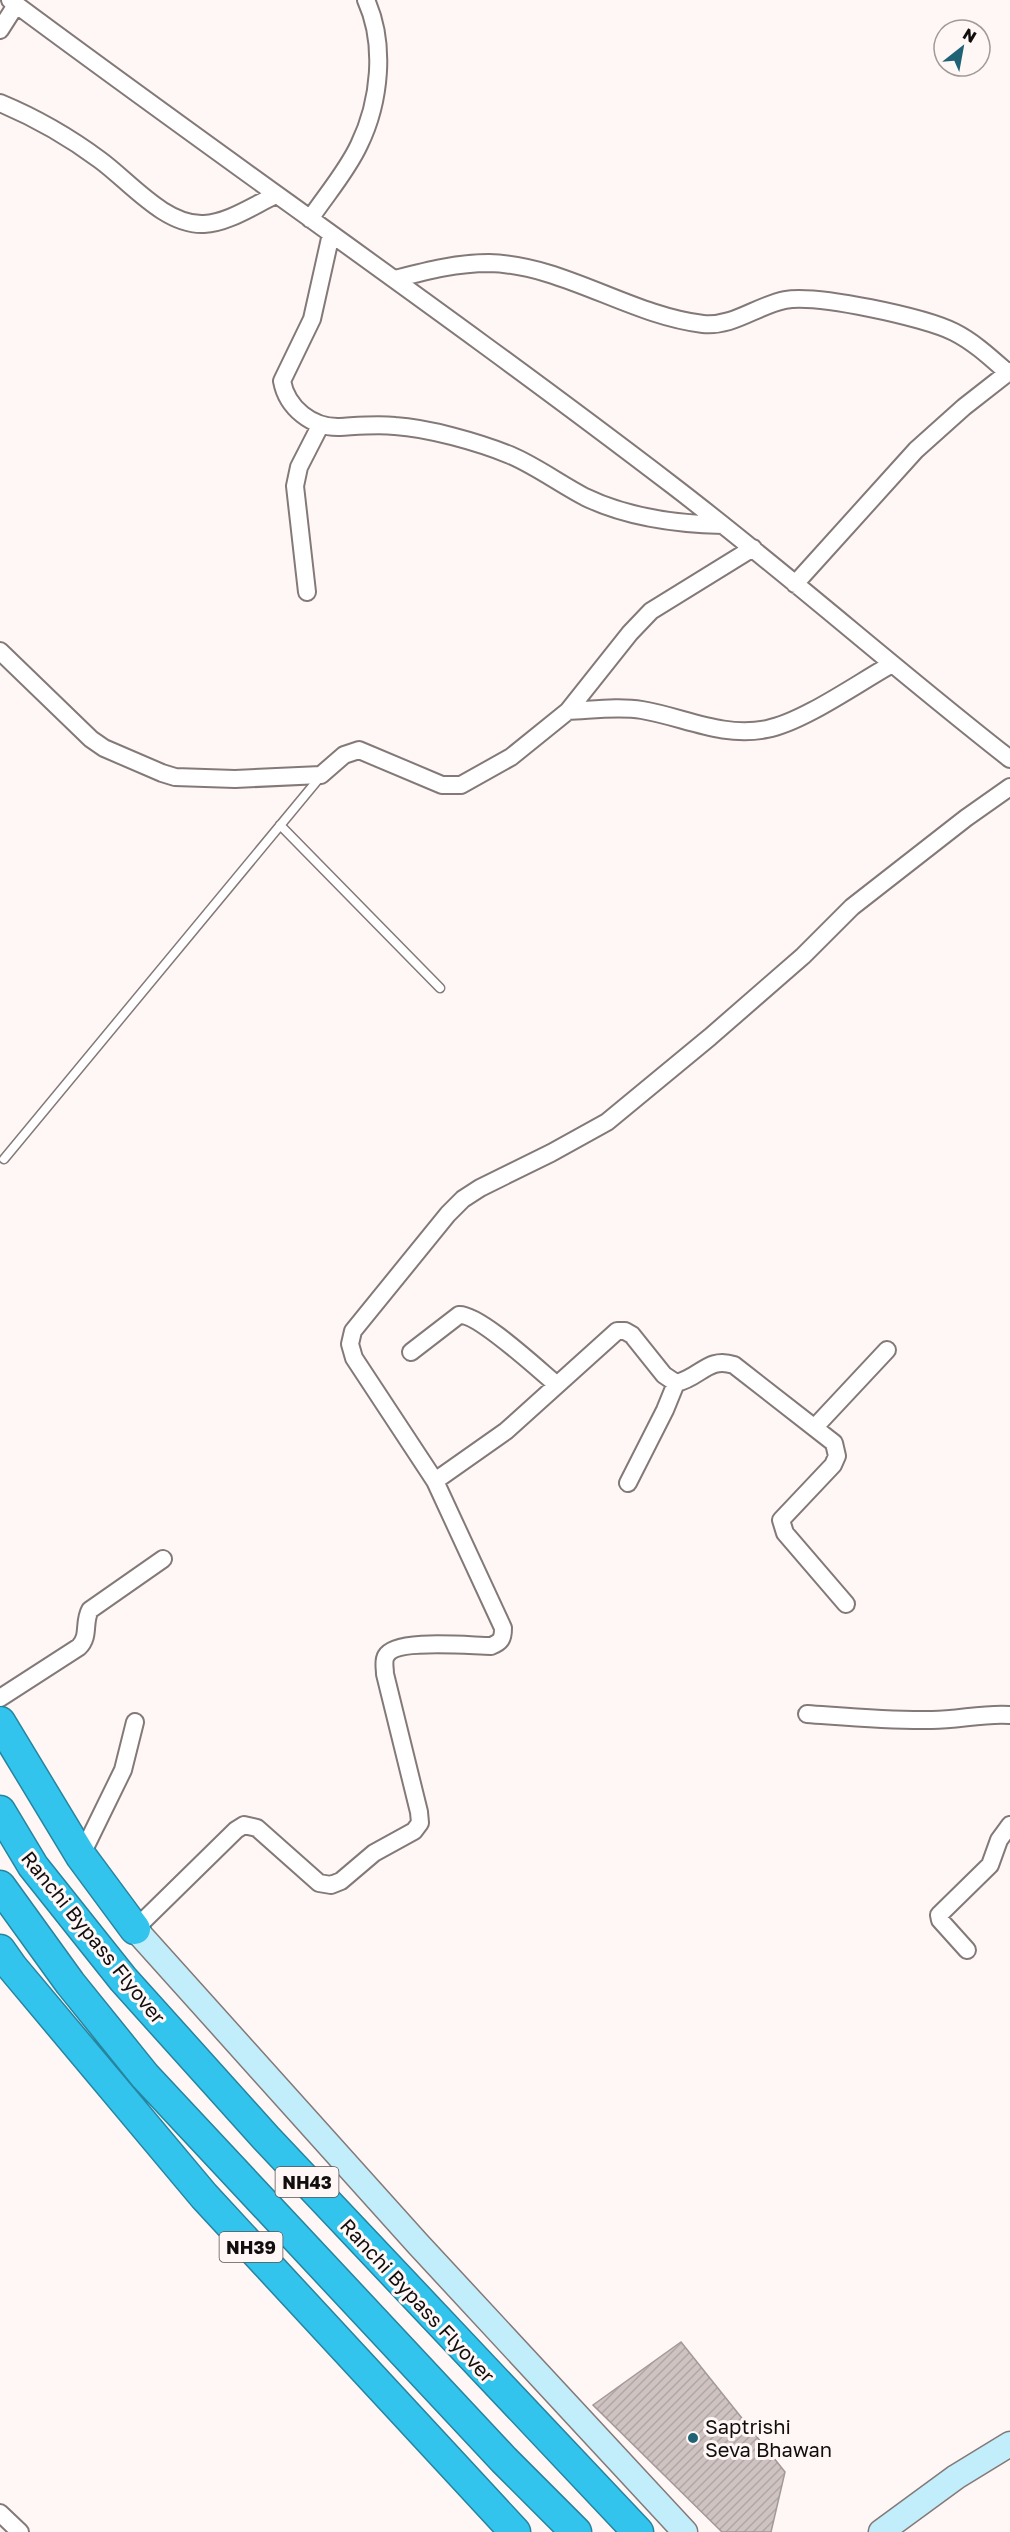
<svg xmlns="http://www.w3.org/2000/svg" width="1010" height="2532" font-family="'Golos Text',sans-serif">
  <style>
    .building { fill: url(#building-hatch); stroke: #a39997; stroke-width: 1.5 }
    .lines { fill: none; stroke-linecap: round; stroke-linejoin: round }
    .lane-casing { stroke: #837978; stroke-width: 11 }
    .street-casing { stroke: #837978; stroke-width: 20 }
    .secondary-casing { stroke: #837978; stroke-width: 27 }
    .highway-casing { stroke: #27849f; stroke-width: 33 }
    .lane { stroke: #fff; stroke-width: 8 }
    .street { stroke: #fff; stroke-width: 16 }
    .secondary { stroke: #c2edfa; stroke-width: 24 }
    .highway { stroke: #32c4ed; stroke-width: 30 }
    .poi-dot { fill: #1f6275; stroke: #fef7f6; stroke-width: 2 }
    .labels { text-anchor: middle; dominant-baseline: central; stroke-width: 6; stroke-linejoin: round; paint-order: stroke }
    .shield { fill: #fef7f6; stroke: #595454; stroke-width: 1.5 }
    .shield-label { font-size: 18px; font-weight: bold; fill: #120e0e }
    .street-label { font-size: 20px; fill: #120e0e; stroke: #fef7f6 }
    .poi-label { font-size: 20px; fill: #120e0e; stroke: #fef7f6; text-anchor: start }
  </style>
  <defs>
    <pattern id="building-hatch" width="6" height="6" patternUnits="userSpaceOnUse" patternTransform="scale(1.5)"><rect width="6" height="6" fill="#cec3c1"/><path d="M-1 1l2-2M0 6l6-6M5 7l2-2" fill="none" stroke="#b0a6a5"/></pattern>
  </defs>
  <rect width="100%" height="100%" fill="#fef7f6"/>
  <path class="building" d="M 681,2342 L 785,2472 L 771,2532 L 722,2532 L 593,2405 Z"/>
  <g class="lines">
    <defs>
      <path id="lane" d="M 280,825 L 440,988
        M 4,1159 L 321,776"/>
      <path id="street" d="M 10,0 C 229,163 455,319 672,485 C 787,573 896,670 1010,759
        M 0,30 L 16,5
        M 0,103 C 36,118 69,137 100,160 C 129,181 165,226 204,224 C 228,223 254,205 276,195
        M 310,219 C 326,195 347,171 359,145 C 380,102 386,44 366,0
        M 331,234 L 312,319 L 282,381 C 287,408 312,428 340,427 C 358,426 377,424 395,426 C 428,428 478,442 510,455 C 536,466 560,484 585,497 C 628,518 676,524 723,525
        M 395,279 C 426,271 456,263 489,263 C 564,265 629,315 703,324 C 733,327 756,306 785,300 C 817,294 924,317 954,332 C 974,342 991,358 1008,373
        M 795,584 L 916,450 L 964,407 L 1010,371
        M 307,592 L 295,486 L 299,467 L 320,426
        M 0,651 L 91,739 L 104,748 L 162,773 L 175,777 L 235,779 L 321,775 L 344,755 L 359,750 L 442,785 L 461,785 L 511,757 L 568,711 L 630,633 L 651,611 L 753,548
        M 568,711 C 592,710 618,706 642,710 C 684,717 722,738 767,729 C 803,722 858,683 892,664
        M 411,1352 L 459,1315 C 478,1313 539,1370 556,1384
        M 815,1427 L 887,1350
        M 435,1481 L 354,1358 L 350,1344 L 353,1331 L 448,1214 L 463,1199 L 480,1188 L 551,1153 L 607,1122 L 710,1037 L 803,956 L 852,907 L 966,818 L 1010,787
        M 628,1483 L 665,1410 L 676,1383
        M 0,1698 L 79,1647 C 90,1636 83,1623 90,1610 L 163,1559
        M 807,1714 C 849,1717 891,1721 932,1720 C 959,1720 983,1713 1010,1715
        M 81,1856 L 123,1770 L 135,1722
        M 135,1929 L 236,1830 L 244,1825 L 257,1828 L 319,1883 L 331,1885 L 341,1881 L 374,1853 L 414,1831 L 420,1823 L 419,1812 L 385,1674 C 385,1668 383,1661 386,1656 C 395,1638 471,1646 491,1646 C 501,1642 503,1639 503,1628 L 435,1481 L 506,1431 L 617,1331 L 625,1331 L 632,1335 L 664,1375 L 676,1383 C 700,1378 708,1356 734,1365 L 834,1443 L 837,1456 L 833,1465 L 781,1520 L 785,1533 L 846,1604
        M 967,1950 L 940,1920 L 939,1915 L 990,1865 L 999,1840 L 1010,1825
        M 0,2513 L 20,2532"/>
      <path id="secondary" d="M 135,1929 L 418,2244 L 685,2532
        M 881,2532 L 956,2477 L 1010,2444"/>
      <path id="highway" d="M 0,1722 L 81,1856 L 135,1929
        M 0,1811 L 33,1866 L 123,1979 L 266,2138 L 638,2532
        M 0,1886 L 70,1983 L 145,2076 L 504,2460 L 576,2532
        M 0,1950 L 12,1967 L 204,2196 L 515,2532"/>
    </defs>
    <use href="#lane" class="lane-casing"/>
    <use href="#street" class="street-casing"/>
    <use href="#secondary" class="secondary-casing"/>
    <use href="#highway" class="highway-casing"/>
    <use href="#lane" class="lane"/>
    <use href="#street" class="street"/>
    <use href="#secondary" class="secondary"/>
    <use href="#highway" class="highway"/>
  </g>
  <circle class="poi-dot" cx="693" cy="2438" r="6"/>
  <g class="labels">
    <g class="shield">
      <rect x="275.5" y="2167" width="63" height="30" rx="4.5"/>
      <rect x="219.5" y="2232" width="63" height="30" rx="4.5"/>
    </g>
    <g class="shield-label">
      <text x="307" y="2182">NH43</text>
      <text x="251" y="2247">NH39</text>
    </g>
    <g class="street-label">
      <text transform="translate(94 1937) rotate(51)">Ranchi Bypass Flyover</text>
      <text transform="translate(418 2300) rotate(47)">Ranchi Bypass Flyover</text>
    </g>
    <g class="poi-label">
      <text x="705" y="2426">Saptrishi<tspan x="705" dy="23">Seva Bhawan</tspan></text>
    </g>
  </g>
  <g transform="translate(962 48) rotate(31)"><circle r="28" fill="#fef7f6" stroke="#a09a99" stroke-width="1.5"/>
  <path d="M0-4.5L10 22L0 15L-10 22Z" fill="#1f6275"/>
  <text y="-9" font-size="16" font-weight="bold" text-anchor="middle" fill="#120e0e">N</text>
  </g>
</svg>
